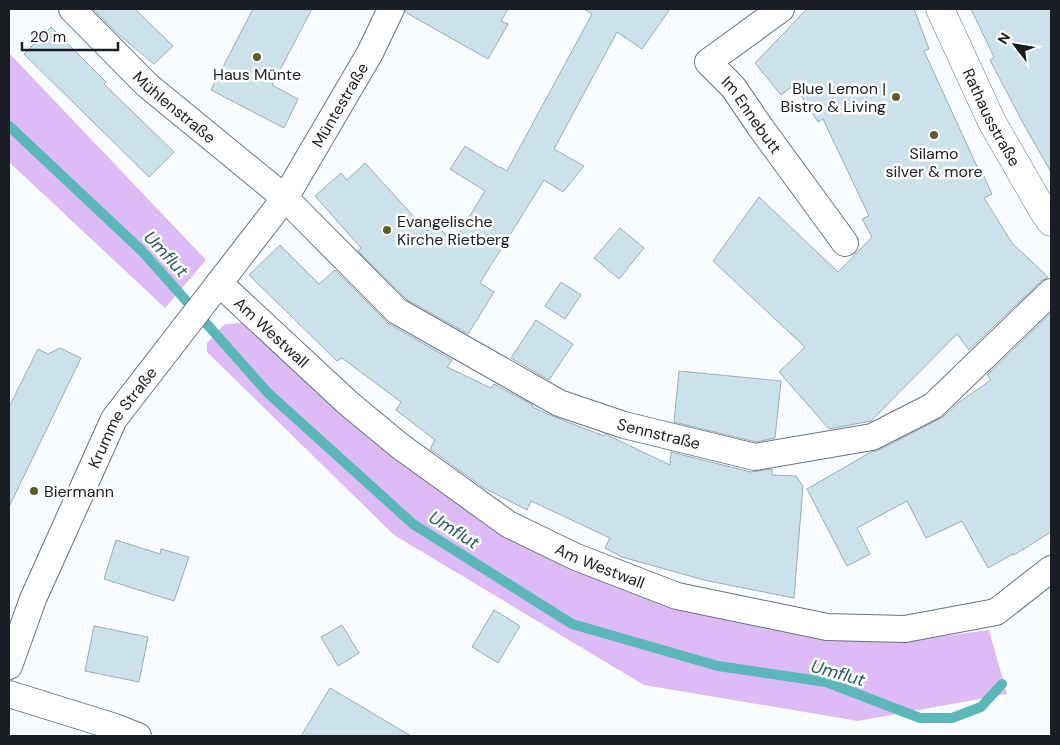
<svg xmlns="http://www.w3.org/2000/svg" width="1060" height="745" font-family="'DM Sans',sans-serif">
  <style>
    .green { fill: #dcbbf6 }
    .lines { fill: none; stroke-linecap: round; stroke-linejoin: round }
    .stream { stroke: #5cb7b9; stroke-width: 10 }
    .building { fill: #cce2eb; stroke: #98adb6 }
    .minor-casing { stroke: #677482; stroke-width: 28 }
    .tertiary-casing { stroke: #677482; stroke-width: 29 }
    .minor { stroke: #fff; stroke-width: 26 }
    .tertiary { stroke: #fff; stroke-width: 28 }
    .poi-dot { fill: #5a5c29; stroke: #fff; stroke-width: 2 }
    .labels { text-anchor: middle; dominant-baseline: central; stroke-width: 5; stroke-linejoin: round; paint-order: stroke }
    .poi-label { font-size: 16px; fill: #191e24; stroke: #fff }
    .street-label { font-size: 16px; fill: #191e24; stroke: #fff }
    .water-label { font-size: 18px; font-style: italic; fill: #275d5e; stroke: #fff }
  </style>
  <rect width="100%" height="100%" fill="#f9fcff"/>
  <path class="green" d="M 9,53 L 206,260 L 165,308 L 9,162 Z
    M 242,323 L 341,410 L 572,568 L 673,609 L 826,639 L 906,641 L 989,630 L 1007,694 L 858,721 L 644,685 L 394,535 L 207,352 L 207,343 L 225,324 Z"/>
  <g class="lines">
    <path class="stream" d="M 9,126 L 142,251 L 268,393 L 413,524 L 572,624 L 718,666 L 826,682 L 920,718 L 952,718 L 981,707 L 1002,684"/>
  </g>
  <path class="building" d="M 93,9 L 135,9 L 173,46 L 154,64 L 118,34 Z
    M 253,9 L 312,9 L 272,85 L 298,99 L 284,128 L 211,90 Z
    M 406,9 L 508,9 L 501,21 L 508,24 L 488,59 L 405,12 Z
    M 584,9 L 670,9 L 642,49 L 617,32 L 554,149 L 584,166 L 563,192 L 544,180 L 480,283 L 494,292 L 468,334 L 406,299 L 358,251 L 361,248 L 315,196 L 341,173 L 347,180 L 365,163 L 427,231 L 436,224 L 453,243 L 485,191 L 450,169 L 465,146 L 500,168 L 501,167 L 507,171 L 592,14 Z
    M 807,9 L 914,9 L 929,49 L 924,51 L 980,173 L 982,172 L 992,194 L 984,198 L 1012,243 L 1048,277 L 1041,281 L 969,350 L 957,334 L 871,421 L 829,429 L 779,372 L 805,347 L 713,261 L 759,197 L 838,272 L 872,237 L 862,219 L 869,216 L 823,119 L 818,122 L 794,85 L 781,95 L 755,63 Z
    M 971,9 L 1051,9 L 1051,172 L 1023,123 L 990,60 L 994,57 Z
    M 51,27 L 106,82 L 104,84 L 174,152 L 149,177 L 24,54 Z
    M 620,228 L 644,248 L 619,279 L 594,258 Z
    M 280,245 L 319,284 L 335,270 L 389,324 L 452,360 L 447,367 L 491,388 L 494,384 L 533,405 L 532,407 L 552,416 L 604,436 L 605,434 L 607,435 L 670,465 L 671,452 L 751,472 L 772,469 L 772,475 L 796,476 L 803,486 L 794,598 L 704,580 L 622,557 L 605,548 L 610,538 L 531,501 L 527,510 L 484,488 L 430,449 L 435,440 L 396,410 L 401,402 L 342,358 L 337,361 L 249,275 Z
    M 561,282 L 581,295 L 565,319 L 545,306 Z
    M 1051,313 L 1051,532 L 1014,555 L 1013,554 L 988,568 L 962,521 L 926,538 L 907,501 L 857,528 L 870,554 L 847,566 L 807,489 L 871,452 L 879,450 L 943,417 L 958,403 L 991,380 L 987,375 Z
    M 536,320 L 573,344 L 549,380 L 511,358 Z
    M 60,348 L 81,358 L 9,507 L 9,407 L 38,349 L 48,354 Z
    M 679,371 L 781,381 L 775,438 L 756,442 L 674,422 Z
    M 116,540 L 160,554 L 161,549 L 189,557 L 174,601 L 104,579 Z
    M 494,610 L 520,626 L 498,663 L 472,647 Z
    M 342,625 L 359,653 L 338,666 L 321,637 Z
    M 94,626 L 148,637 L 139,682 L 85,671 Z
    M 330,688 L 411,736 L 301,736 Z"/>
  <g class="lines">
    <defs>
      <g id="minor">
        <path id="s1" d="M 72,9 L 147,85 L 285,198 L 397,311 L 559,403 L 624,425 L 755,457 L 872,437 L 933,406 L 1051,292"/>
        <path id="s2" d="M 781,9 L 708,62 L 733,87 L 761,128 L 845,243"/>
        <path id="s3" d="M 219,283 L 348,403 L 400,446 L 508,524 L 576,557 L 677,596 L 827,627 L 905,629 L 996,612 L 1051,569"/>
        <path id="s4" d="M 9,666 L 33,599 L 114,419 L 285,198 L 370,53 L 391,9"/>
        <path d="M 9,694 L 115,727 L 138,736"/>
      </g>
      <g id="tertiary">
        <path id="s5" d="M 940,9 L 992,122 L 1042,209 L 1051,222"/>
      </g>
    </defs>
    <use href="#minor" class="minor-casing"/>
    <use href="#tertiary" class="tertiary-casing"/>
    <use href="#minor" class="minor"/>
    <use href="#tertiary" class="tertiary"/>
  </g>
  <g class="poi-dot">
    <circle cx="257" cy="57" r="5"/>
    <circle cx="896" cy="97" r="5"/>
    <circle cx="934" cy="135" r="5"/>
    <circle cx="387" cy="230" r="5"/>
    <circle cx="34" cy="491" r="5"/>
  </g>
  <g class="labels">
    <g class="poi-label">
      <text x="257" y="74">Haus Münte</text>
      <text x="886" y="88" text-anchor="end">Blue Lemon |<tspan x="886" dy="18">Bistro &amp; Living</tspan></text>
      <text x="934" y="153">Silamo<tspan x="934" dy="18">silver &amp; more</tspan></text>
      <text x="397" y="221" text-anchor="start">Evangelische<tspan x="397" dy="18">Kirche Rietberg</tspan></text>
      <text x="44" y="491" text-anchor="start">Biermann</text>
    </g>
    <g class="street-label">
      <text stroke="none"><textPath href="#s4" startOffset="656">Müntestraße</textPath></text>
      <text stroke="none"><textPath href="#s1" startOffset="142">Mühlenstraße</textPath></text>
      <text stroke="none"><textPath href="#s2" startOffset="159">Im Ennebutt</textPath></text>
      <text stroke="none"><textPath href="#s5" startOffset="120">Rathausstraße</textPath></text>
      <text stroke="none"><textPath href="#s3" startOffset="72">Am Westwall</textPath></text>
      <text stroke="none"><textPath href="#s4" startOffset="274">Krumme Straße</textPath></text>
      <text stroke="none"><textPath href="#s1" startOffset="735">Sennstraße</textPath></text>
      <text stroke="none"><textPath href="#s3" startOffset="478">Am Westwall</textPath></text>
    </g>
    <g class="water-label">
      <text transform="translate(166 254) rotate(47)">Umflut</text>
      <text transform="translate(454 530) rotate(32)">Umflut</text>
      <text transform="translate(838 673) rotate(16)">Umflut</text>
    </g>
  </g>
  <rect width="1060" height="745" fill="none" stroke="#191e24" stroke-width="20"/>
  <g transform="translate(1015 45) rotate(301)" stroke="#ffffff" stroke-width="4" paint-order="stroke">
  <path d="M0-4L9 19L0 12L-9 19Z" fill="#191e24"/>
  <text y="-8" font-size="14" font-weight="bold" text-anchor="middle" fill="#191e24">N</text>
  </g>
  <path d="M22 42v8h96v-8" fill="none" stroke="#191e24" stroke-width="2.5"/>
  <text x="30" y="42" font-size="15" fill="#191e24" stroke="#ffffff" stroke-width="4" paint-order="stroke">20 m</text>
</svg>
